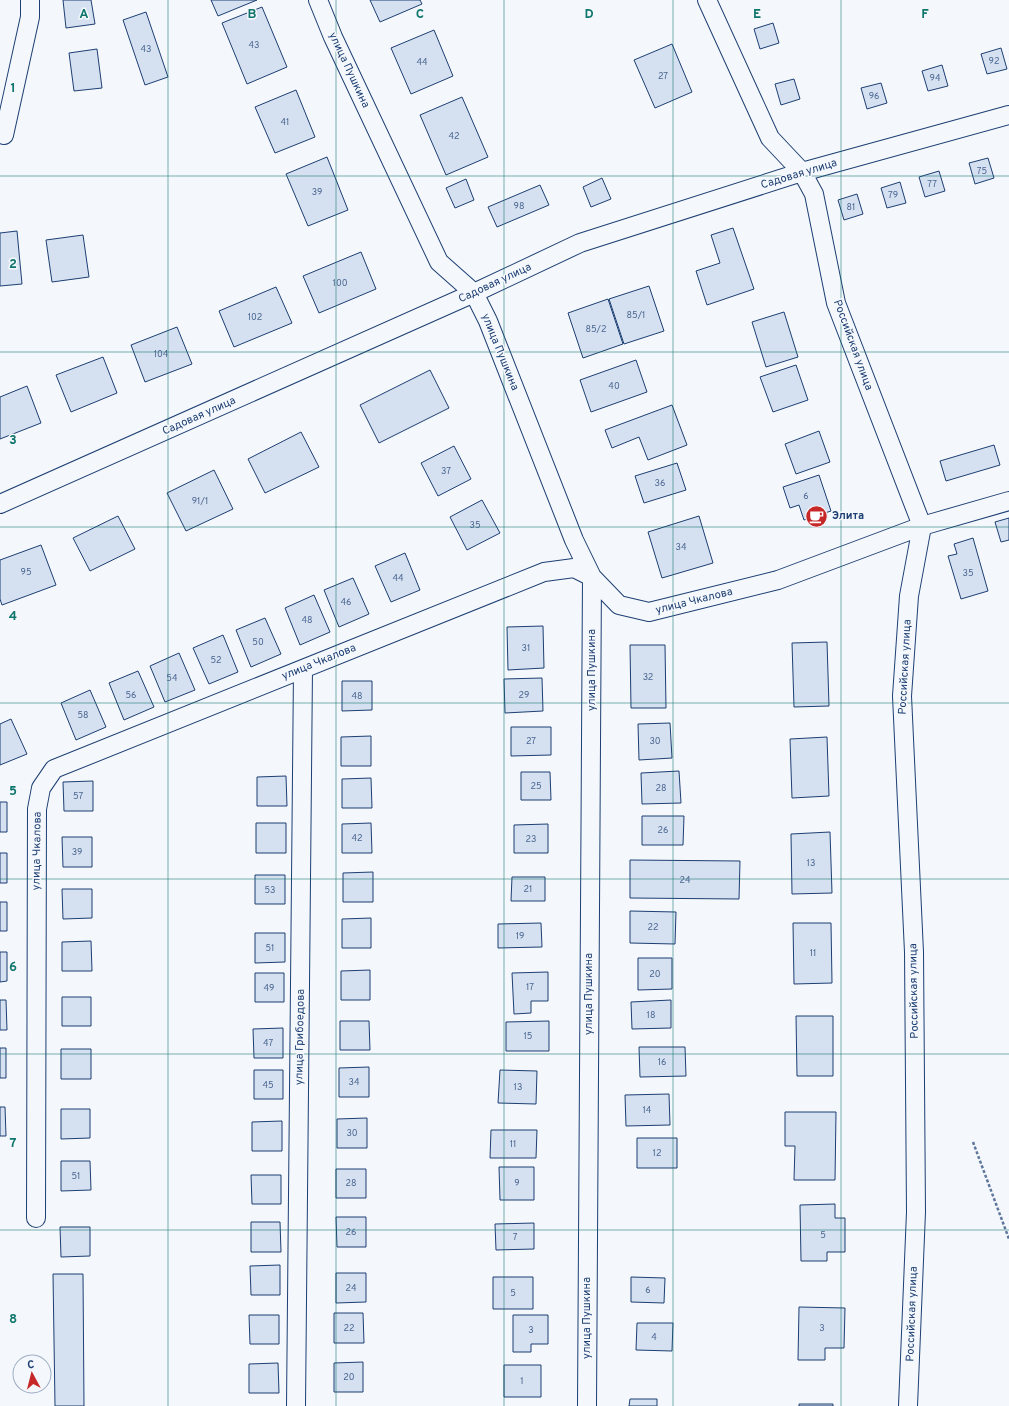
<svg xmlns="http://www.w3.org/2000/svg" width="1009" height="1406" font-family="Overpass,sans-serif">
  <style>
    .building { fill: #d5e0f0; stroke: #1d3f73 }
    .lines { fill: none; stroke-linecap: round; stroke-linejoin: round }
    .street-casing { stroke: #1d3f73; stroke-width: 20 }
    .path { stroke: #5e769c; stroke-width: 2.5; stroke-dasharray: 3 2; stroke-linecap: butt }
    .street { stroke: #f4f7fb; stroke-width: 18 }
    .grid { fill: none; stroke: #0f766e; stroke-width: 1; stroke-opacity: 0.55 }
    .labels { text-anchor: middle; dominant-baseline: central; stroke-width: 3; stroke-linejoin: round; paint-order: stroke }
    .number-label { font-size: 9px; fill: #4b6792 }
    .street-label { font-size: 11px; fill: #1d3f73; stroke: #f4f7fb }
    .poi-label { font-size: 11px; font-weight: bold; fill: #1d3f73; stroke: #f4f7fb; text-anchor: start }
    .grid-label { font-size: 13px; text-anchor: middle; font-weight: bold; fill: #0f766e; stroke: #f4f7fb; stroke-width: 3; stroke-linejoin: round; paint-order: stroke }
  </style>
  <rect width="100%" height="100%" fill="#f4f7fb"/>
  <path class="building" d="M 63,0 L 91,0 L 95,24 L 66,28 Z
    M 211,0 L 257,0 L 218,16 Z
    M 370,0 L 420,0 L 422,4 L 380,22 Z
    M 262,7 L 287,67 L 247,84 L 222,23 Z
    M 146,12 L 168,77 L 145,85 L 123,20 Z
    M 773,23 L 779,43 L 760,49 L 754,29 Z
    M 434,30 L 453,76 L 411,94 L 391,48 Z
    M 672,44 L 692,92 L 655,108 L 634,60 Z
    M 1001,48 L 1007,69 L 987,74 L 981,54 Z
    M 97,49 L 102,88 L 74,91 L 69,53 Z
    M 942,65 L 948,86 L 928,91 L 922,71 Z
    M 794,79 L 800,99 L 781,105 L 775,84 Z
    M 881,83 L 887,103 L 867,109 L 861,88 Z
    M 296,90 L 315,137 L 275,153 L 255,107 Z
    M 462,97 L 488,157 L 446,175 L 420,115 Z
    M 327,157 L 348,210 L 308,226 L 286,174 Z
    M 988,158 L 994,178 L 975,184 L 969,163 Z
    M 939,171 L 945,191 L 925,197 L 919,177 Z
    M 602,178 L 611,199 L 591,207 L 583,187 Z
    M 466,179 L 474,200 L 455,208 L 446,188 Z
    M 900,182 L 906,203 L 887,208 L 881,188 Z
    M 540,185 L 549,205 L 497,227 L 488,207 Z
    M 857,194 L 863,214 L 844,220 L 838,200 Z
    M 733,228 L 754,289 L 707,305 L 696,271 L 720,263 L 711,235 Z
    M 17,231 L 22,284 L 0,286 L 0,233 Z
    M 83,235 L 89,277 L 52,282 L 46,240 Z
    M 361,252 L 376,289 L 319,313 L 303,276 Z
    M 649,286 L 664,331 L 624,344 L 609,299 Z
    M 276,287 L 292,323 L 234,347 L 219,311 Z
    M 608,299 L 623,344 L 583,358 L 568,313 Z
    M 784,312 L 798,357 L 766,367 L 752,322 Z
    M 177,327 L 192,364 L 145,382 L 131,345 Z
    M 103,357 L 117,393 L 71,412 L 56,375 Z
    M 636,360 L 647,392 L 591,412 L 580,380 Z
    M 796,365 L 808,400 L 773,412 L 760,377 Z
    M 430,370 L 449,408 L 379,443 L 360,405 Z
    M 27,386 L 41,423 L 0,439 L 0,397 Z
    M 672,405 L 687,445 L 648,460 L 639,437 L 612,448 L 605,430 Z
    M 819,431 L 830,462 L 796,474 L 785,444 Z
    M 301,432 L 319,467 L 265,493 L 248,459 Z
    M 994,445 L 1000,465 L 946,481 L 940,461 Z
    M 454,446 L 471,479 L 438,496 L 421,463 Z
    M 677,463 L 686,490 L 644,503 L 635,476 Z
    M 214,470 L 233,509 L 186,531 L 167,493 Z
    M 819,475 L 831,511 L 804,520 L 799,505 L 790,508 L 783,487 Z
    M 482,500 L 500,533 L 467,550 L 450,517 Z
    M 118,516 L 135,549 L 90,571 L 73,538 Z
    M 699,516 L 713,563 L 662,578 L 648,532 Z
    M 1009,518 L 1009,540 L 1001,542 L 995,522 Z
    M 973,538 L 988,591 L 961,599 L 948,556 L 957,554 L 954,544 Z
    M 41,545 L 56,585 L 2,605 L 0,599 L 0,560 Z
    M 405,553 L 420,590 L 391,602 L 375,566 Z
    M 353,578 L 369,614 L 339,627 L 324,590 Z
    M 314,595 L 330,632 L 300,645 L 285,608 Z
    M 265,618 L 281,654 L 251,667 L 236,630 Z
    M 543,626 L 544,668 L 508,670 L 507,627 Z
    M 223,635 L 238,672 L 209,684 L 193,648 Z
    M 827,642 L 829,706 L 794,707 L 792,643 Z
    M 630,645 L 665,645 L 666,708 L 631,708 Z
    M 179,653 L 195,690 L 165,702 L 150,666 Z
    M 138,671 L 154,707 L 124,720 L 109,683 Z
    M 542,678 L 543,711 L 505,713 L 504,679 Z
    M 342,681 L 372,681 L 372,710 L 342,711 Z
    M 90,690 L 106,727 L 76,740 L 61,703 Z
    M 11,719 L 27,754 L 0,765 L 0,724 Z
    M 670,723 L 672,758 L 639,760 L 638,724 Z
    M 511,727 L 551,727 L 551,755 L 511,756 Z
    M 371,736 L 371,766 L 341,766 L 341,737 Z
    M 827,737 L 829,796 L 792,798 L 790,739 Z
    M 679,771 L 681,803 L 642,804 L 641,773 Z
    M 521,772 L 550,772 L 551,800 L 521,800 Z
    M 286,776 L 287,806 L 257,806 L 257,777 Z
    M 371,778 L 372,808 L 342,808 L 342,779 Z
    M 93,781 L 93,811 L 64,811 L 63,782 Z
    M 0,802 L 7,802 L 7,832 L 0,832 Z
    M 642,816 L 684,816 L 683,845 L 642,845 Z
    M 256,823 L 286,823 L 286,853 L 256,853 Z
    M 371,823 L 372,853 L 342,853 L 342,824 Z
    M 548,824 L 548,853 L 514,853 L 514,825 Z
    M 830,832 L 832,893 L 792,894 L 791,834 Z
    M 62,837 L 92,837 L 92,867 L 63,867 Z
    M 0,853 L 7,853 L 7,883 L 0,883 Z
    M 630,860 L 740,861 L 739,899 L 630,898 Z
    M 373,872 L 373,902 L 343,902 L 343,873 Z
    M 255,875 L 285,875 L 285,904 L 255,904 Z
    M 512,877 L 545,877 L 545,901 L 511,901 Z
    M 62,889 L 92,889 L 92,918 L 63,919 Z
    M 0,902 L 7,902 L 7,931 L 0,931 Z
    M 630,911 L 676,912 L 675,944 L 630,943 Z
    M 371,918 L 371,948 L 342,948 L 342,919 Z
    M 541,923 L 542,947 L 498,948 L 498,924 Z
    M 793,923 L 831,923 L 832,983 L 794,984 Z
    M 255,933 L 285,933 L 285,962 L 255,963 Z
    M 91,941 L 92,971 L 62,971 L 62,942 Z
    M 0,952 L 7,952 L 7,981 L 0,982 Z
    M 638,958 L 672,958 L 672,989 L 638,990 Z
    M 370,970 L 370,1000 L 341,1000 L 341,971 Z
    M 548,972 L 548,1001 L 531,1001 L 531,1013 L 514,1014 L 512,973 Z
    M 255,973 L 284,973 L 284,1002 L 255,1002 Z
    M 62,997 L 91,997 L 91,1026 L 62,1026 Z
    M 0,1000 L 6,1000 L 7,1030 L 0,1030 Z
    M 671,1000 L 671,1028 L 632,1029 L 631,1002 Z
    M 796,1016 L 833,1016 L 833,1076 L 797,1076 Z
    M 340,1021 L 369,1021 L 370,1050 L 340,1050 Z
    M 549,1021 L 549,1051 L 506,1051 L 506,1022 Z
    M 283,1028 L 283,1058 L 254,1058 L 253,1029 Z
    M 639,1047 L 685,1047 L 686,1076 L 640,1077 Z
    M 0,1048 L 6,1048 L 6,1078 L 0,1078 Z
    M 61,1049 L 91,1049 L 91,1079 L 61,1079 Z
    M 369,1067 L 369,1097 L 339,1097 L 339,1068 Z
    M 254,1070 L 283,1070 L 283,1099 L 254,1099 Z
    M 500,1070 L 537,1071 L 536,1104 L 498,1103 Z
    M 669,1094 L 670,1125 L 626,1126 L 625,1095 Z
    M 0,1107 L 5,1107 L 6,1136 L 0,1136 Z
    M 61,1109 L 90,1109 L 90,1138 L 61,1139 Z
    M 785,1112 L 836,1112 L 835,1180 L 794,1180 L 795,1146 L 785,1146 Z
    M 367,1118 L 367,1148 L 337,1148 L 337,1119 Z
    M 282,1121 L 282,1151 L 252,1151 L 252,1122 Z
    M 491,1130 L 537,1130 L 536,1158 L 490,1158 Z
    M 637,1138 L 677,1138 L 677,1168 L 637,1168 Z
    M 61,1161 L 90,1161 L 91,1190 L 61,1191 Z
    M 499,1167 L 534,1167 L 534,1200 L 500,1200 Z
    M 336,1169 L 366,1169 L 366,1198 L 336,1198 Z
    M 251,1175 L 281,1175 L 281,1204 L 252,1204 Z
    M 835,1204 L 835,1218 L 845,1218 L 845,1252 L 827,1252 L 827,1261 L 801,1261 L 800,1205 Z
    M 336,1217 L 366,1217 L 366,1247 L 337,1247 Z
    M 251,1222 L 280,1222 L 281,1252 L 251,1252 Z
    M 534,1223 L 534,1249 L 496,1250 L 495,1224 Z
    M 60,1227 L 90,1227 L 90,1256 L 61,1257 Z
    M 280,1265 L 280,1295 L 251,1295 L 250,1266 Z
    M 336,1273 L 366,1273 L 366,1302 L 336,1303 Z
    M 53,1274 L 83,1274 L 84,1406 L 55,1406 Z
    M 493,1277 L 533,1277 L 533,1309 L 493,1309 Z
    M 631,1277 L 665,1278 L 664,1303 L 631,1302 Z
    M 799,1307 L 845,1308 L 844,1348 L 825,1348 L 825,1360 L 798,1360 Z
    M 334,1313 L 363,1313 L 364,1343 L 334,1343 Z
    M 249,1315 L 279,1315 L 279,1344 L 250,1344 Z
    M 513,1315 L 548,1315 L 548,1344 L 531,1344 L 531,1352 L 513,1352 Z
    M 637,1323 L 673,1323 L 672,1351 L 636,1350 Z
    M 363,1362 L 363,1392 L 334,1392 L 334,1363 Z
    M 278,1363 L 279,1393 L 249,1393 L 249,1364 Z
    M 504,1365 L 541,1365 L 541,1397 L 504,1397 Z
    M 630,1399 L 657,1399 L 657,1406 L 629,1406 Z
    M 799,1404 L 833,1404 L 833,1406 L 799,1406 Z"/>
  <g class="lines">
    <defs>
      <path id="street" d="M 318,0 L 333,37 L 439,262 L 474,293 L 488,321 L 574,540 L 592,577 L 587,1406
        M 707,0 L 770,138 L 802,172 L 814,194 L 836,303 L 922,526 L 909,596 L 902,696 L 914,952 L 916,1212 L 908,1406
        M 4,135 L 30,17 L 30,0
        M 0,504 L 474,293 L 580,243 L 802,172 L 1009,115
        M 36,1218 L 37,809 L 41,788 L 54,769 L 544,572 L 574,568 L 592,577 L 619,605 L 649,612 L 778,580 L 922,526 L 1009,501
        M 296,1406 L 303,669"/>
    </defs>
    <use href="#street" class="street-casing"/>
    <path class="path" d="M 973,1142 L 1009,1239"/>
    <use href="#street" class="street"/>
  </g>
  <path class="grid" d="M 168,0 L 168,1406M 336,0 L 336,1406M 504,0 L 504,1406M 673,0 L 673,1406M 841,0 L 841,1406M 0,176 L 1009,176M 0,352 L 1009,352M 0,527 L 1009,527M 0,703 L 1009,703M 0,879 L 1009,879M 0,1054 L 1009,1054M 0,1230 L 1009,1230"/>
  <defs>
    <symbol id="cafe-disc" viewBox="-11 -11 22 22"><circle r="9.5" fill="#c62828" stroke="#f4f7fb"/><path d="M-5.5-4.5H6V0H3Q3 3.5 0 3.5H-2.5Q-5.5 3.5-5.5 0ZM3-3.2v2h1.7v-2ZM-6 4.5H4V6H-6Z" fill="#fff"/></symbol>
  </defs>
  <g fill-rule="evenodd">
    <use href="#cafe-disc" x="804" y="504" width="25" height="25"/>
  </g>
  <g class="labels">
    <g class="number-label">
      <text x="254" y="45">43</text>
      <text x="146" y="49">43</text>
      <text x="994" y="61">92</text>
      <text x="422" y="62">44</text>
      <text x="663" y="76">27</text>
      <text x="935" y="78">94</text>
      <text x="874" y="96">96</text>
      <text x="285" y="122">41</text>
      <text x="454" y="136">42</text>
      <text x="982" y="171">75</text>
      <text x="932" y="184">77</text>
      <text x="317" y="192">39</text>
      <text x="893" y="195">79</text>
      <text x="519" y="206">98</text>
      <text x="851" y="207">81</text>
      <text x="340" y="283">100</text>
      <text x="636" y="315">85/1</text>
      <text x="255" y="317">102</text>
      <text x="596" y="329">85/2</text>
      <text x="161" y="354">104</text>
      <text x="614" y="386">40</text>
      <text x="446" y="471">37</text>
      <text x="660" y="483">36</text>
      <text x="806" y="496">6</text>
      <text x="200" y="501">91/1</text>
      <text x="475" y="525">35</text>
      <text x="681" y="547">34</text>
      <text x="26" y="572">95</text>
      <text x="968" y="573">35</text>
      <text x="398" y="578">44</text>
      <text x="346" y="602">46</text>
      <text x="307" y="620">48</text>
      <text x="258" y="642">50</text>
      <text x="526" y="648">31</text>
      <text x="216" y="660">52</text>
      <text x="648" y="677">32</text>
      <text x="172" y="678">54</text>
      <text x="131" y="695">56</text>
      <text x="524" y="695">29</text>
      <text x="357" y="696">48</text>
      <text x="83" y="715">58</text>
      <text x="531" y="741">27</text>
      <text x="655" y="741">30</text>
      <text x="536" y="786">25</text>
      <text x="661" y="788">28</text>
      <text x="78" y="796">57</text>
      <text x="663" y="830">26</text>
      <text x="357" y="838">42</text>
      <text x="531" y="839">23</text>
      <text x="77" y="852">39</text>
      <text x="811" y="863">13</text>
      <text x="685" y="880">24</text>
      <text x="528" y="889">21</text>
      <text x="270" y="890">53</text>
      <text x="653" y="927">22</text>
      <text x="520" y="936">19</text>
      <text x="270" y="948">51</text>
      <text x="813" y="953">11</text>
      <text x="655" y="974">20</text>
      <text x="530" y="987">17</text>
      <text x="269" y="988">49</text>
      <text x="651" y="1015">18</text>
      <text x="528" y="1036">15</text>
      <text x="268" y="1043">47</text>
      <text x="662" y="1062">16</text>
      <text x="354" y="1082">34</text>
      <text x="268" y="1085">45</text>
      <text x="518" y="1087">13</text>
      <text x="647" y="1110">14</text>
      <text x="352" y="1133">30</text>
      <text x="513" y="1144">11</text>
      <text x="657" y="1153">12</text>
      <text x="76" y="1176">51</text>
      <text x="351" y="1183">28</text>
      <text x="517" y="1183">9</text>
      <text x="351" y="1232">26</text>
      <text x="823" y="1235">5</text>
      <text x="515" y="1237">7</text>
      <text x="351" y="1288">24</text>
      <text x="648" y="1290">6</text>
      <text x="513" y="1293">5</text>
      <text x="349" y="1328">22</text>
      <text x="822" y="1328">3</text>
      <text x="531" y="1330">3</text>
      <text x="654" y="1337">4</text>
      <text x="349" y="1377">20</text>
      <text x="522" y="1381">1</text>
    </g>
    <g class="street-label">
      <text transform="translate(349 70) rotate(65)">улица Пушкина</text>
      <text transform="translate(799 174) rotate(-17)">Садовая улица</text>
      <text transform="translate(495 283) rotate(-25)">Садовая улица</text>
      <text transform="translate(853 345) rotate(70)">Российская улица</text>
      <text transform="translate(500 352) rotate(68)">улица Пушкина</text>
      <text transform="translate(199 416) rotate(-24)">Садовая улица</text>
      <text transform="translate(694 601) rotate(-14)">улица Чкалова</text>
      <text transform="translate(319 662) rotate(-22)">улица Чкалова</text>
      <text transform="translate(905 667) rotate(-87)">Российская улица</text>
      <text transform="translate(592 670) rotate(-90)">улица Пушкина</text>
      <text transform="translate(37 851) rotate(-89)">улица Чкалова</text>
      <text transform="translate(914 991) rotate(-91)">Российская улица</text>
      <text transform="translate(589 994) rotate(-90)">улица Пушкина</text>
      <text transform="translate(300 1037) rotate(-89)">улица Грибоедова</text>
      <text transform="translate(912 1314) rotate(-88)">Российская улица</text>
      <text transform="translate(587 1318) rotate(-90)">улица Пушкина</text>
    </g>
    <g class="poi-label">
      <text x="832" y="516">Элита</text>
    </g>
  </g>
  <g class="grid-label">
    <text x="84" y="18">A</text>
    <text x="252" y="18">B</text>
    <text x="420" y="18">C</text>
    <text x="589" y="18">D</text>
    <text x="757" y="18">E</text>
    <text x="925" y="18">F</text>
    <text x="13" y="92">1</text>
    <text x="13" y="268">2</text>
    <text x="13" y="444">3</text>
    <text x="13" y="620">4</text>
    <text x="13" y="795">5</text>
    <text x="13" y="971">6</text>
    <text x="13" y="1147">7</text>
    <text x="13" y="1323">8</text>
  </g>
  <g transform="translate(32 1374) rotate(353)"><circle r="19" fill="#f4f7fb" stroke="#9eadc5"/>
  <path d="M0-3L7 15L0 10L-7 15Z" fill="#c62828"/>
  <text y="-6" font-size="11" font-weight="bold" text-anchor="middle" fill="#1d3f73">С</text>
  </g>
</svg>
